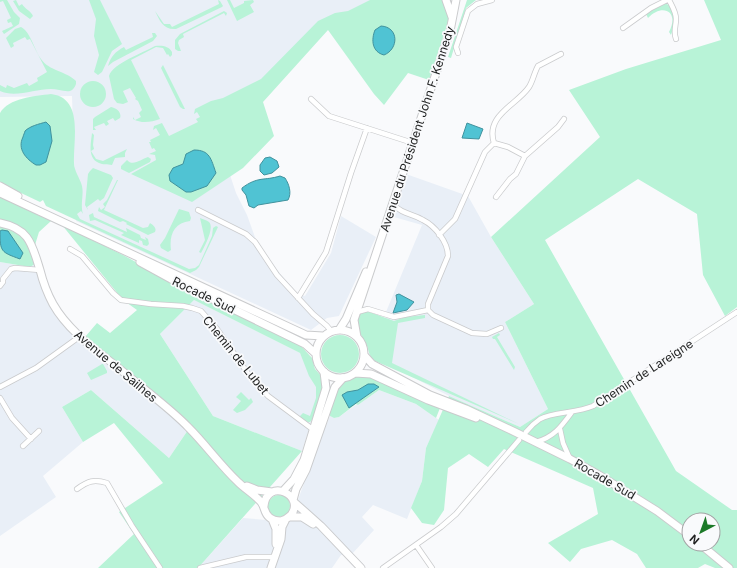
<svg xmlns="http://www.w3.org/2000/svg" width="737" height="568" font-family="Inter,sans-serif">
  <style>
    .built { fill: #e9eff7 }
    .green { fill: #b8f3d7; fill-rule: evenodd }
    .water { fill: #50c3d3; stroke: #41929d }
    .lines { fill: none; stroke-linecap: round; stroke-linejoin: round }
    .street-casing { stroke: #cacbcd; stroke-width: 6 }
    .secondary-casing { stroke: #cacbcd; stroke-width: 9 }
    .primary-casing { stroke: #cacbcd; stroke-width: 9 }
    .street { stroke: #fff; stroke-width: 4.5 }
    .secondary { stroke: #fff; stroke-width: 7 }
    .primary { stroke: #fff; stroke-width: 7 }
    .labels { text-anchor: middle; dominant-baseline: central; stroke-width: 3.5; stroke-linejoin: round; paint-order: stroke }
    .street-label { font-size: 12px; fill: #1f2020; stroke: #f9fafc }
  </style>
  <rect width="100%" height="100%" fill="#f9fafc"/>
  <path class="built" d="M 0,0 L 376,0 L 309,38 L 252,102 L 211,118 L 236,193 L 247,215 L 256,240 L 276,269 L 297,293 L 305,296 L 331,253 L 341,216 L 376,237 L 339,316 L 327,318 L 311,330 L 76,221 L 72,96 L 0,97 Z
    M 406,174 L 468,196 L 491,237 L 534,304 L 505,322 L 548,409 L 520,427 L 449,396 L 389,365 L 386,312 L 422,225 L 394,217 Z
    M 0,262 L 30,267 L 35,264 L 49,301 L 120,372 L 188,430 L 169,458 L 91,390 L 62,407 L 83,442 L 43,476 L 56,497 L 0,536 Z
    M 194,300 L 300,353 L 320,394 L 302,451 L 213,416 L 160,334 Z
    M 379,390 L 416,404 L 439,420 L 426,448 L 422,481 L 407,519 L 373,505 L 362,517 L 374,530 L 352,554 L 341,555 L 332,568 L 198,568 L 243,518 L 290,522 L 317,447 L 330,416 L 334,418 L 339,417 L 357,404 L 358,405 Z"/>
  <path class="green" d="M 0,0 L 7,0 L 14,12 L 20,18 L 19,24 L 4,34 L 2,31 L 13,26 L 11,22 L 8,23 L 7,20 L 11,18 L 3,1 L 0,2 Z
    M 16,0 L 19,6 L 22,4 C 25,9 31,11 33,16 L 30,19 L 19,11 L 13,1 Z
    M 89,0 L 100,0 L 122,44 L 112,51 L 102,72 L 98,75 L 94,72 L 99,55 L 94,36 L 96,19 Z
    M 218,0 L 220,1 L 223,6 L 222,7 L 176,29 C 163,30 160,21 155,11 L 164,24 L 170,24 L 172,27 L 219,4 Z
    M 227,0 L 230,0 L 234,8 L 244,3 L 244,1 L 253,0 L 254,2 L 250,5 L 254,12 L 237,21 Z
    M 370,0 L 443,0 L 448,11 L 449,19 L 429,80 L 408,73 L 384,105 L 374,94 L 328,30 L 263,102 L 274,136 L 243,168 L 192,202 L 131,174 L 156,160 L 155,155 L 149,154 L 156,151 L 154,148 L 152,149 L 149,142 L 151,142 L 150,140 L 160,135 L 156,128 L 153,130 L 154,126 L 162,123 L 169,136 L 198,122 L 196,119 L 200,117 L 197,112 L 194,114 L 195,109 L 211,101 L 223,98 L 261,79 L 318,21 L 335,13 L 348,11 Z
    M 467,0 L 476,0 L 466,8 L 451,58 L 448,57 Z
    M 704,0 L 737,0 L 737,307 L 725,316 L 703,275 L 697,214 L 638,179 L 545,240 L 676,471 L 732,510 L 737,510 L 737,568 L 715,568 L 705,564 L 698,568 L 646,568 L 637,554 L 612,540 L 581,549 L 570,562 L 548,543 L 598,514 L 593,488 L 504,449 L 488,467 L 469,454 L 448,468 L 444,510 L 434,525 L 422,523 L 411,508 L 422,481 L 426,448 L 449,396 L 520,427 L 548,409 L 505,322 L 534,304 L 491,237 L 600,137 L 569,90 L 626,69 L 721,40 ZM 689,520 L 713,520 L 713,544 L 689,544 Z
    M 664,3 L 669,5 C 676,15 675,24 671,35 L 669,32 C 680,11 662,3 648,18 L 646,14 L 647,12 Z
    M 224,11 L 227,13 L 226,16 L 224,13 L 183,34 L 184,37 L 179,40 L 178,43 L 181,51 L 178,51 L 175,49 L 175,40 L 180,34 Z
    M 21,27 C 30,31 35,51 41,59 C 49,71 66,71 76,81 L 76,84 C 75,87 73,90 70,91 C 64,92 57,89 51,89 C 35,89 15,98 0,91 L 0,85 L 6,88 L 7,85 L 14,88 L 27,83 L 29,86 L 38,81 L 37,78 L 47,72 L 30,39 L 27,40 L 25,37 L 13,43 L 14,46 L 11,48 L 6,38 L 15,29 Z
    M 152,33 L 155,33 L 157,36 L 153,41 L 113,62 L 108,66 C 111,56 115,52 124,47 L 126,50 L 153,37 Z
    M 155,46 C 162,45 169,46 172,52 L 172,55 L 170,57 L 168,54 L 167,55 L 163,48 L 156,47 L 131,60 L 160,119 C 151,122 142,124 133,119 L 133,117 L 135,120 L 141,117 L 139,113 L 142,110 L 138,101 L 135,99 L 136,98 L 130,88 L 123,91 L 128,102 L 123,104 L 117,103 L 114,99 L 109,76 C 113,63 143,53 155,46 Z
    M 163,65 L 185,109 L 183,109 L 180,107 L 161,68 Z
    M80 94a13 13 0 1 1 26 0a13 13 0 1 1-26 0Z
    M 51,94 C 84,98 73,140 74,163 C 74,171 80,178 82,186 C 84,195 80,204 83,214 L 81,211 L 77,214 L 80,219 L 189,269 L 195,268 L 199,265 L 212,236 L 213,228 L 216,226 L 218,227 L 199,267 L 196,270 L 190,273 L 46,206 L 43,200 L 40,202 L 0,183 L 0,113 C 9,98 34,96 51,94 Z
    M 111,107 C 117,108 122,113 120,118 L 115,121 L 113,118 L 107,121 L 109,124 L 106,126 L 104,123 L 94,127 L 96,130 L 93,130 L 93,119 L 95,117 Z
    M 92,133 L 94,135 L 93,145 L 94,149 L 91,151 L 96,159 L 103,161 L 127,149 L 125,153 L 125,157 L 115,158 L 112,165 C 107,164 103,165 99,163 C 87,158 91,143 92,133 Z
    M 148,157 L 151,159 L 150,162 L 129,173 L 121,169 L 121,166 L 127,160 C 133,167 141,159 148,157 Z
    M 93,168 L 111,175 L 113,178 L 104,198 L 100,201 L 98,199 L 87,207 L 88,210 L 85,205 L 88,174 L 90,171 Z
    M 117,180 L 118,180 L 104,210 L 143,228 L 148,227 L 150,223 C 153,225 157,228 155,232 L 148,235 L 126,224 L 127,223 L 123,221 L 120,222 L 98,211 L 99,207 L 101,210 L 105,207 L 103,204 L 107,200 Z
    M 0,197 L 51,221 L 39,232 L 35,245 L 0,222 Z
    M 179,209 L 189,212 L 191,218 L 190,221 C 174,223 169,235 171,250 L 168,252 L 161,248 L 160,245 L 165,238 Z
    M 93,213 L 94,217 L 127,232 L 126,228 L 140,235 L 141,238 L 146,240 L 145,237 L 148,239 L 149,244 L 147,246 L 143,245 L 142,241 L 139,240 L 139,243 L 121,235 L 124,233 L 95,220 L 90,221 L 89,215 Z
    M 200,218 C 202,219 207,220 209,222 C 215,228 204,247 201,253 L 199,252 L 205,240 Z
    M 62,225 L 123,255 L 185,289 L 301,346 L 312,358 L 315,369 L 323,378 L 324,386 L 313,419 L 310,422 C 305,422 302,421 300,416 L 303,413 L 310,416 L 316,398 L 316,387 L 309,376 L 300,353 L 194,300 L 160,334 L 213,416 L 302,451 L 198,568 L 98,568 L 134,534 L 119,512 L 163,483 L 114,423 L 83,442 L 62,407 L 91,390 L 169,458 L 188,430 L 85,337 L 97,323 L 110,333 L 137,310 L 123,300 Z
    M 0,226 C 24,230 29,243 35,264 L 30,267 L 0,262 Z
    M 367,311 L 394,321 L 405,317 L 425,315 L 425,318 L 398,323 L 392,363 L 519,424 L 375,361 C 367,355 370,350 365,342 C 360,332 352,324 360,313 Z
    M 499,333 L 500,335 L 497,337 L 515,367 L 514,370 L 495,339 L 493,339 L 492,337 Z
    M321 354a19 19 0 1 1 38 0a19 19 0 1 1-38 0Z
    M 102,364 L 103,364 L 107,371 L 107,373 L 91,380 L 87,373 Z
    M 357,375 L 370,377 L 440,408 L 436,418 L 416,404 L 379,390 L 358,405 L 356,404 L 339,417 L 334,418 L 330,416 C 330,405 336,387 345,381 C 349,379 354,377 357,375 Z
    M 241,392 L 249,400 L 251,398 L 253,402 L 245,410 L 237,413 L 233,410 L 241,401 L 236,397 Z
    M268 506a11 11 0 1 1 22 0a11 11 0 1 1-22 0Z"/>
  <path class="water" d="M 381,26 C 399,27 399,49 384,55 C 372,52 371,40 375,30 Z
    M 46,122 L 50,126 L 52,141 L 46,162 L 40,165 L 36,165 C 26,159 17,149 23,137 C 23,136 25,132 25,131 C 30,126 39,124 46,122 Z
    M 467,123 L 483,129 L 479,139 L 462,138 Z
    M 194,150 C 210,150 211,159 216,173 L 207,186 L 191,192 L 186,192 L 170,181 L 169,175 L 173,168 L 183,164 L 186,154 Z
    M 270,157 L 277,161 L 279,167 L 272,173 L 264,175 L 260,171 L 260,165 L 265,158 Z
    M 280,176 L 285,178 C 289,184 292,193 288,200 L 258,205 L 254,208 L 249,206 L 246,195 L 242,190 L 242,188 C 258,176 264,181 280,176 Z
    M 2,230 L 8,231 L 23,253 L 20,259 C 1,252 0,252 0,231 Z
    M 399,294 L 414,302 L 407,310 L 393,313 L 397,302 L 396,295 Z
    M 368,384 L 374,384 L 379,387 L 349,408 L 342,395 L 347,392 L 358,390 Z"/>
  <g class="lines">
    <defs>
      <path id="street" d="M 669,0 C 672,6 676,12 676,19 C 676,26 673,32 676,39
        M 623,28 L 651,8 L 667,0
        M 458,53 L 456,47 L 468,11 L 477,4 L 492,0
        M 311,99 L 329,116 L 413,143
        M 494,143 C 485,115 517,105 529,87 C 533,81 534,73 538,66 L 561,54
        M 494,143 L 508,147 L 525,156
        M 496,197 L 510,179 L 516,174 L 525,156 L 558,127 L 564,119
        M 393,204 C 403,215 412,213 423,220 C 435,226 448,242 448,256 L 428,304 L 428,310
        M 198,210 L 246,234 L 255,242 L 277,275 L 313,314 L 327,326 L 331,331
        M 439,235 L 455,219 L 485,152 L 494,143
        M 70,249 L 82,256 L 113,293 L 121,300 L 151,304 L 183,306 L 192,308 L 201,311 L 217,329 L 249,375 L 268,396 L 315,431
        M 0,286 L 3,282 L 3,279 L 11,269 L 15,268 L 40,270
        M 298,298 L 326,252 L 351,173 L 367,128
        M 428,310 L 433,315 L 472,333 L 487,334 L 501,328
        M 357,312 L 368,309 L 394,317 L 428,310
        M 0,387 L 36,368 L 79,337
        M 0,398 L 12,418 L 31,439
        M 560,429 L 563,443 L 570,459
        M 526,432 C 530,427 534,423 540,419 C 552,412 577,413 593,406 L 737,312
        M 536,442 C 554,437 561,427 572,412
        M 23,446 L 39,431
        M 77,489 C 88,481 94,479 107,483 L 132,526 L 160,568
        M 416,545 L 432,568
        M 200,568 L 246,557 L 275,557
        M 383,568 L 441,527 L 456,514 L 519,440"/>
      <path id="secondary" d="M 0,223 C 30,229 32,245 40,270 C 43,282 47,293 53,304 C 70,334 101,353 127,375 C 147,392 171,409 189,428 C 206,445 220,465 238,482 C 245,489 254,494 261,502 C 265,507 264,513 269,517 C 272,520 277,521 281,521 C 285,520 288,518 291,515 C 306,495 267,477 264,506
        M 247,486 L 257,490 L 272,492
        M 283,491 L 294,479 L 304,460 L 326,388 L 324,372
        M 293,500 L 296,489 L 306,470 L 335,387 L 343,378
        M 294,502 L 321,526 L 361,568
        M 289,517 L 302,517 L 313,524
        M 272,519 L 276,529 L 276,544
        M 271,568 L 281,539 L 282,527 L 286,519"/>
      <path id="primary" d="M 446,0 L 452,17
        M 0,186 L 18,196
        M 0,193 L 306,335 L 323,336
        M 140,262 L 171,279 L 305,344 L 316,354
        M316 354a24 24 0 1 1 48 0a24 24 0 1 1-48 0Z
        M 339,330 L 346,319 L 366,272
        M 357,337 L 354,320 L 450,31 L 456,0
        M 364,355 L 372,364 L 430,395 L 466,409 L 515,432 L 570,459 L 599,475 L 657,511 L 689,535
        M 355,373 L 371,374 L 428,400 L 476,418
        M 700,544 L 729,568"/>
    </defs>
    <use href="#street" class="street-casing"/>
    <use href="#secondary" class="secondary-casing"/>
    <use href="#primary" class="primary-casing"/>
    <use href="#street" class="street"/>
    <use href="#secondary" class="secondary"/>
    <use href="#primary" class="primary"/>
  </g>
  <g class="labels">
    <g class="street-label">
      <text transform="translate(417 129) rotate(-72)">Avenue du Président John F. Kennedy</text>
      <text transform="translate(204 295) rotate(26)">Rocade Sud</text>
      <text transform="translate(236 355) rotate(51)">Chemin de Lubet</text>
      <text transform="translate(116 366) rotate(40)">Avenue de Sailhes</text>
      <text transform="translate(644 373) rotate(-33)">Chemin de Lareigne</text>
      <text transform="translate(605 479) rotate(30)">Rocade Sud</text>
    </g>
  </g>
  <g transform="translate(701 532) rotate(221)"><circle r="19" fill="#f9fafc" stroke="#a2a3a4"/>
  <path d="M0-3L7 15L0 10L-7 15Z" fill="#1c7928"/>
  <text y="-6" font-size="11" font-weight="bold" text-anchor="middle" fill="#1f2020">N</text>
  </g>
</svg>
